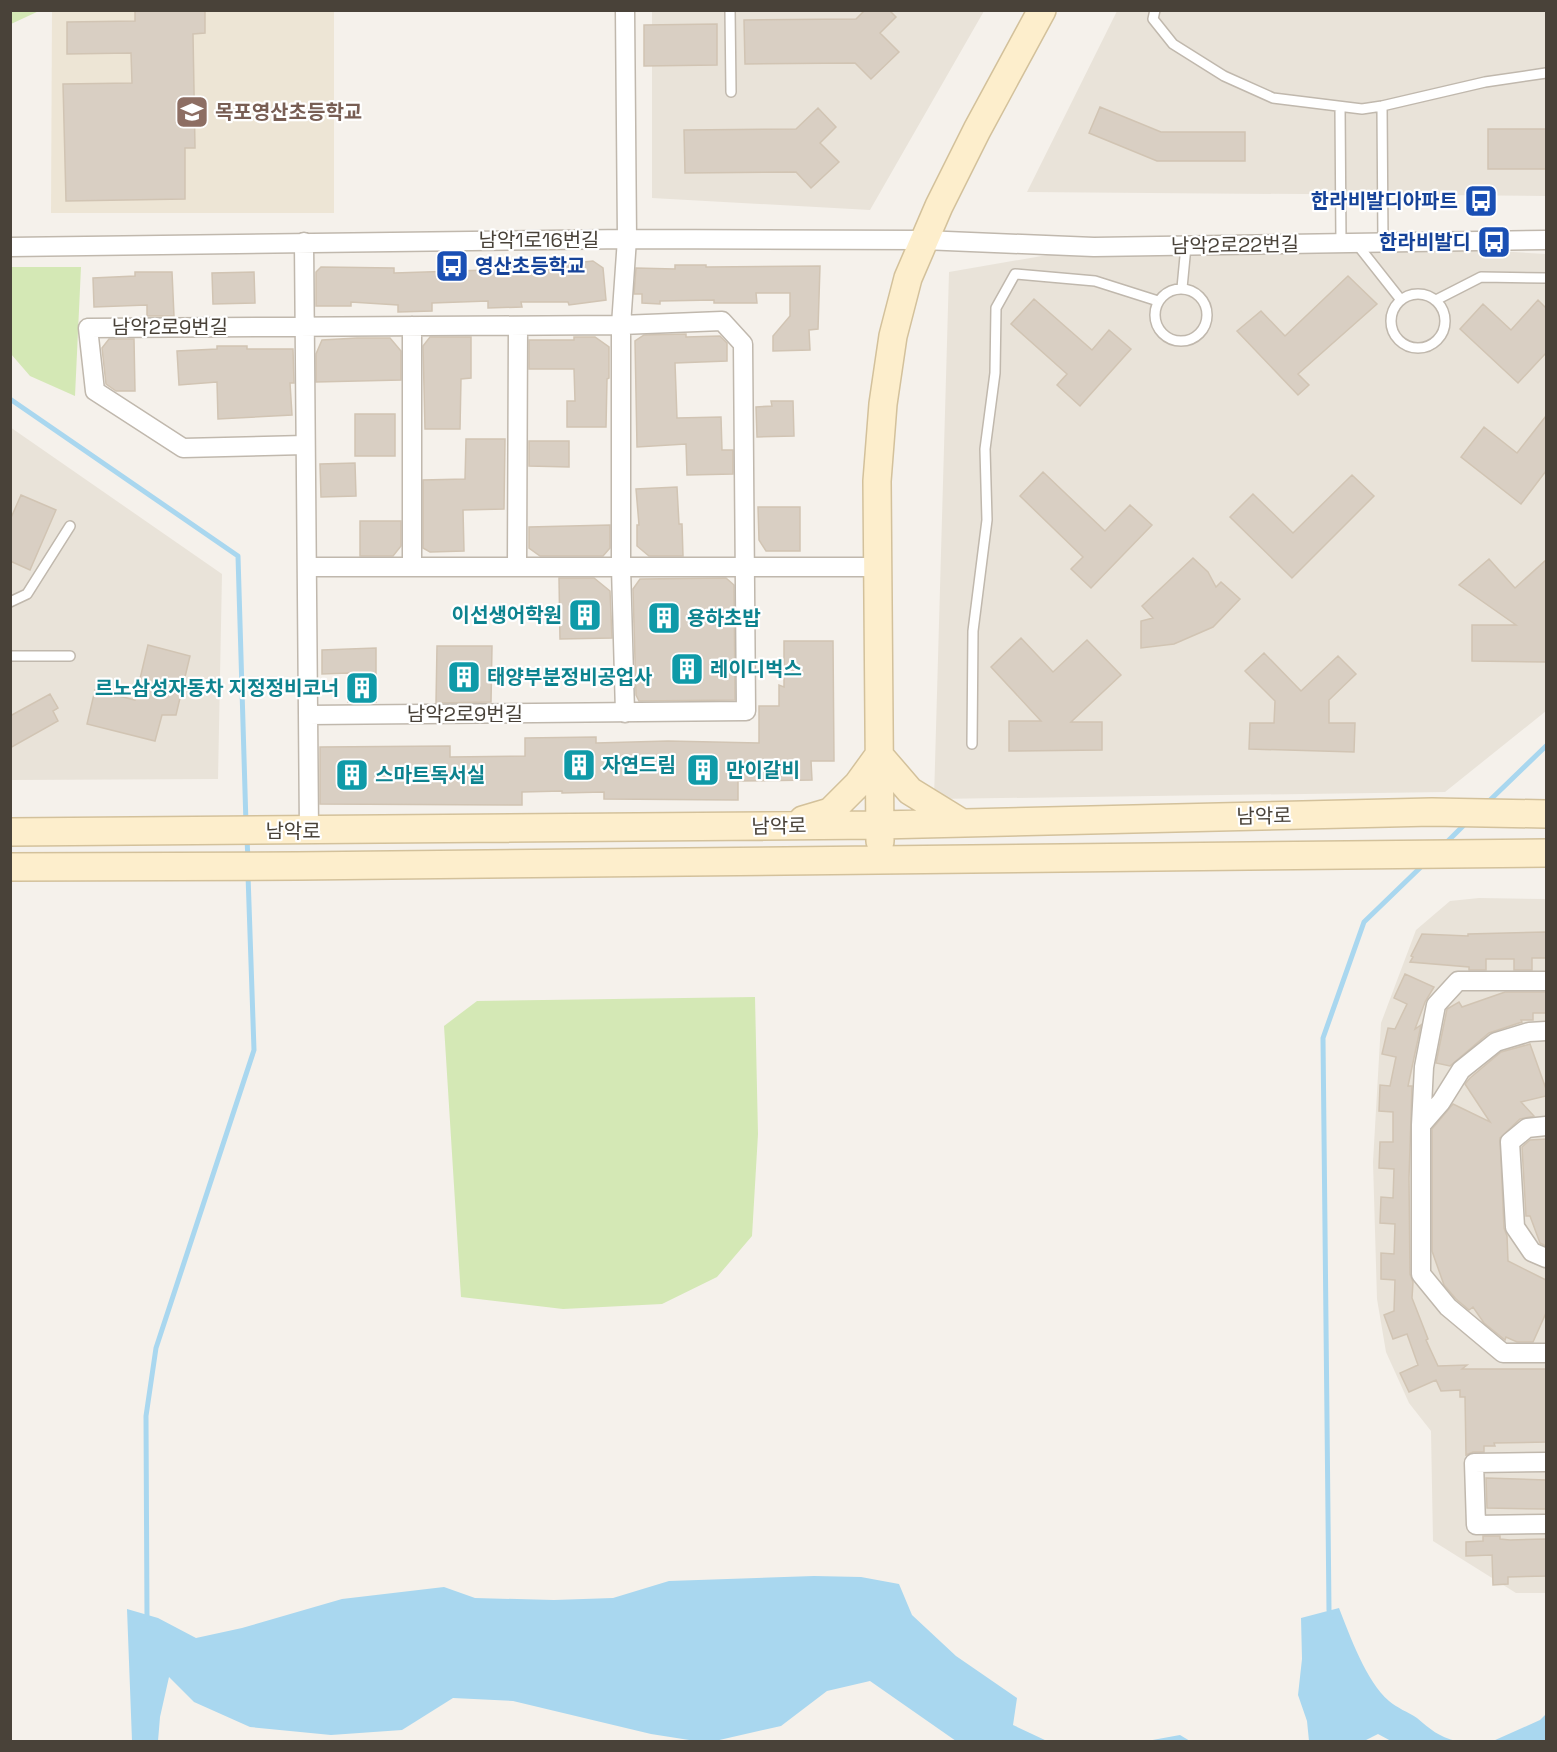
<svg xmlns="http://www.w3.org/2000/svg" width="1557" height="1752" font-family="'Space Grotesk','Noto Sans KR',sans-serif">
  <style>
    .residential { fill: #e9e3d9 }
    .education { fill: #ede5d5 }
    .green { fill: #d4e8b5 }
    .water { fill: #a9d7ef }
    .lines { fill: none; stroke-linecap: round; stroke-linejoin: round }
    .stream { stroke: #a9d7ef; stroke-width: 5 }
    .building { fill: #d9cfc3; stroke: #d1c4b3; stroke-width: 1.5 }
    .lane-casing { stroke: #c0b8ad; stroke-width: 12 }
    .street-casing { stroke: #c0b8ad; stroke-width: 21 }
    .secondary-casing { stroke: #d3c19b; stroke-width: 30 }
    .lane { stroke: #fff; stroke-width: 9 }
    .street { stroke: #fff; stroke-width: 18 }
    .secondary { stroke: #fdeecc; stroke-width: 27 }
    .labels { text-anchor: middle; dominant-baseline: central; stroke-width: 4.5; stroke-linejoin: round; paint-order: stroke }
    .education-label { font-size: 20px; font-weight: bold; fill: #785e54; stroke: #fff; text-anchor: start }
    .transit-label { font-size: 20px; font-weight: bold; fill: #164399; stroke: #fff; text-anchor: end }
    .street-label { font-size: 20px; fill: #494239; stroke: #fff }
    .culture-label { font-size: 20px; font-weight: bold; fill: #0d838f; stroke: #fff; text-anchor: start }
  </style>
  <rect width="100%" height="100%" fill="#f5f1eb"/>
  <path class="residential" d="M 652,11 L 984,11 L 870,210 L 652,198 Z
    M 1117,11 L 1546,11 L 1546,196 L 1027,192 Z
    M 1356,243 L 1546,254 L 1546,711 L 1445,792 L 934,799 L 949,272 L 1094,247 Z
    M 10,427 L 222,574 L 218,779 L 11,780 Z
    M 1479,898 L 1546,899 L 1546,1593 L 1516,1593 L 1433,1541 L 1431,1431 L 1409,1403 L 1386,1352 L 1377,1299 L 1373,1162 L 1381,1023 L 1416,930 L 1450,901 Z"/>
  <path class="education" d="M 53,10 L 334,11 L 334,213 L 51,213 L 52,11 Z"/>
  <path class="green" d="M 11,10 L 39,10 L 39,11 L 11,24 Z
    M 11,267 L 81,267 L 75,396 L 30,376 L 11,354 Z
    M 755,997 L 758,1134 L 752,1236 L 717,1277 L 662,1304 L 563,1309 L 461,1297 L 444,1026 L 477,1001 Z"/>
  <path class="water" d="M 814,1576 L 861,1577 L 899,1584 L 912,1615 L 956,1656 L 1017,1698 L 1013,1725 L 1047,1741 L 956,1741 L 870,1681 L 827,1691 L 781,1726 L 715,1741 L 702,1742 L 651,1734 L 513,1701 L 453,1698 L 402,1730 L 331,1735 L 250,1727 L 194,1702 L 169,1677 L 160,1717 L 158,1741 L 132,1741 L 127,1609 L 158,1618 L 196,1638 L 242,1628 L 342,1599 L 444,1587 L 475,1598 L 554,1600 L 613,1598 L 669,1581 Z
    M 1339,1608 C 1350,1636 1366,1681 1389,1701 C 1397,1708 1408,1712 1417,1718 C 1430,1729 1439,1737 1456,1741 L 1391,1741 L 1378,1734 L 1364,1741 L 1309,1741 L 1307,1721 L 1298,1695 L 1302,1659 L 1301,1618 Z
    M 1546,1714 L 1546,1741 L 1493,1741 L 1540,1720 Z
    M 1180,1735 L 1190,1741 L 1147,1741 Z"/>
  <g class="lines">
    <path class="stream" d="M 10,399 L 238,556 L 246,824
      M 1487,803 L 1546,746
      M 247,839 L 248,860
      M 1444,845 L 1467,822
      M 1331,1616 L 1329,1610 L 1323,1038 L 1364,922 L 1424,864
      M 147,1620 L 146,1416 L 156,1348 L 254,1050 L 248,875"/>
  </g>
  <path class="building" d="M 135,10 L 205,10 L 205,33 L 193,34 L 195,148 L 185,148 L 185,199 L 66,201 L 63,84 L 132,83 L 131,53 L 67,54 L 67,22 L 135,21 Z
    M 865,10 L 889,10 L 896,17 L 880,33 L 899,52 L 871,79 L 855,63 L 745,64 L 744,20 L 856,19 Z
    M 717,24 L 717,65 L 644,66 L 644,25 Z
    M 1100,107 L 1161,132 L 1245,132 L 1245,161 L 1157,161 L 1089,133 Z
    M 818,108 L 836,127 L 820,143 L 839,162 L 811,188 L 796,172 L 685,173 L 684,130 L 796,129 Z
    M 1488,129 L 1546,129 L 1546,169 L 1488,169 Z
    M 593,261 L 603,268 L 606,300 L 569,305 L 568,302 L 521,302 L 522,307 L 488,308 L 488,301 L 432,303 L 432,311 L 398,312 L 398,305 L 351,302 L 351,306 L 316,306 L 316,272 L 321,267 L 394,268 L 394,273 L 487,270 L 487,267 L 564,266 L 564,264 Z
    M 675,265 L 706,265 L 706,267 L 820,266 L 818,329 L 809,330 L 810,350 L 773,351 L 773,336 L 790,316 L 790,293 L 756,293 L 757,303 L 714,303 L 714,300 L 660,301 L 660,304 L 642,303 L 642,294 L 634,294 L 636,268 L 675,269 Z
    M 135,272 L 172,272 L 174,316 L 147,316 L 147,305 L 94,307 L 93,278 L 135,276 Z
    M 254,272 L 255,303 L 213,304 L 212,273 Z
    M 1348,276 L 1377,304 L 1298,374 L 1309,385 L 1298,395 L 1237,331 L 1261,311 L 1285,336 Z
    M 1034,299 L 1092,350 L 1109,330 L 1131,349 L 1080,406 L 1057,385 L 1067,374 L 1011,324 Z
    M 1538,300 L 1546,308 L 1546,353 L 1518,383 L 1460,329 L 1483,304 L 1511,330 Z
    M 686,334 L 686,337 L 720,336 L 727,343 L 727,361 L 675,363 L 677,418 L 721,417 L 722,450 L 733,450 L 733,474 L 687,475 L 686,444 L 637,447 L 635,341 L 644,335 Z
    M 430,337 L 471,337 L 471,378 L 461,379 L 460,429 L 425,429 L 423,346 Z
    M 574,337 L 595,337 L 609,347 L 609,378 L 607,379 L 606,427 L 567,427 L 567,401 L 575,401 L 574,369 L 529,369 L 529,340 L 574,340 Z
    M 357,338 L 390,338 L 401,351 L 401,380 L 316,382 L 316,354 L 322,340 Z
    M 109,339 L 134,339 L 135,391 L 116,391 L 106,384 L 102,348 Z
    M 217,346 L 247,346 L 247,349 L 293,349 L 294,383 L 290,383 L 292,415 L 218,419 L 217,382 L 179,385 L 177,351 L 217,349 Z
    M 771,401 L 793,401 L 794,436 L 757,437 L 756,407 L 772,406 Z
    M 355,414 L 395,414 L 395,456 L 355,456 Z
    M 1546,416 L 1546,471 L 1521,504 L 1461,457 L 1484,427 L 1517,453 Z
    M 466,439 L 505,439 L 504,509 L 463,510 L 464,551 L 430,552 L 423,548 L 423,480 L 465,479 Z
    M 529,441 L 569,441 L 569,467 L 529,466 Z
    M 355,463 L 356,496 L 321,497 L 320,464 Z
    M 1043,472 L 1105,531 L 1130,505 L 1152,525 L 1091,588 L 1071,569 L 1083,557 L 1020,496 Z
    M 1352,475 L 1374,496 L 1292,578 L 1230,517 L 1253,494 L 1293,533 Z
    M 677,487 L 679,524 L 682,524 L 683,556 L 649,556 L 637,546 L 637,525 L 639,525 L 636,489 Z
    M 21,495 L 56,510 L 30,570 L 10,561 L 10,520 Z
    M 758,507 L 800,507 L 800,551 L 766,551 L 759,540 Z
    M 360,521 L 401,521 L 401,546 L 393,556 L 360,556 Z
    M 610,525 L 610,548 L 603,556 L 540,556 L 529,548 L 529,527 Z
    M 1193,558 L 1208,572 L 1216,587 L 1221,582 L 1240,599 L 1213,627 L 1174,644 L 1141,648 L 1141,621 L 1153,618 L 1142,606 Z
    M 1489,559 L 1515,588 L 1546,560 L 1546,662 L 1472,661 L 1472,625 L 1516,625 L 1459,585 Z
    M 559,578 L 594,578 L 610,591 L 612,638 L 560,639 Z
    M 726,578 L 734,585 L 735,700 L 639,701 L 636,695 L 633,589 L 640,579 Z
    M 1021,638 L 1053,672 L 1087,640 L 1121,675 L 1071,722 L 1102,722 L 1102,750 L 1009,751 L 1009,721 L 1041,721 L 991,667 Z
    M 784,641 L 833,641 L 834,761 L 811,761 L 812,780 L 738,781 L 738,800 L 604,799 L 604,792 L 562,793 L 562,791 L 522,792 L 522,805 L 320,804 L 320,747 L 450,746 L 450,757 L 525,756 L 525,738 L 596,737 L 596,743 L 668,741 L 759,743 L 759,706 L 779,706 L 779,685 L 784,687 Z
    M 148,645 L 190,656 L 176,715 L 162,715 L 155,741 L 87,724 L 95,690 L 135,700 Z
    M 437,646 L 492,646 L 491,702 L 436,703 Z
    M 376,648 L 376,702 L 348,702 L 349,673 L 322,674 L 322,650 Z
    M 1264,653 L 1301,691 L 1338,656 L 1356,674 L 1329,700 L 1329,723 L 1355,723 L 1354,752 L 1249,749 L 1250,723 L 1274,723 L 1275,701 L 1245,671 Z
    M 50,694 L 58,708 L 53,711 L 58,721 L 10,748 L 10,716 Z
    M 1546,932 L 1546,958 L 1532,958 L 1532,970 L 1514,970 L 1514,959 L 1486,959 L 1486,970 L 1469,970 L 1469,967 L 1410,962 L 1413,957 L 1411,956 L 1422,934 L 1468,936 L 1468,934 Z
    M 1405,974 L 1434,987 L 1425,1002 L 1415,1029 L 1421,1025 L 1408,1086 L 1412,1086 L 1409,1178 L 1410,1274 L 1413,1282 L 1412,1298 L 1428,1339 L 1426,1340 L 1438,1366 L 1467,1365 L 1462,1369 L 1546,1369 L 1546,1442 L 1494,1443 L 1495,1446 L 1484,1446 L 1484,1452 L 1473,1452 L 1466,1455 L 1465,1397 L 1460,1397 L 1460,1390 L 1441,1391 L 1436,1380 L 1409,1392 L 1400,1373 L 1418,1365 L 1407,1334 L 1393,1339 L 1384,1315 L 1394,1311 L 1395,1280 L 1381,1279 L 1381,1253 L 1394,1254 L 1395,1224 L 1380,1223 L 1381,1197 L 1393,1198 L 1394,1169 L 1379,1168 L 1380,1142 L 1393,1142 L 1393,1112 L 1379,1111 L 1380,1085 L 1390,1086 L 1396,1057 L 1382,1054 L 1388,1028 L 1395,1029 L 1407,1004 L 1394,998 Z
    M 1505,992 L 1546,992 L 1546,1013 L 1533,1013 L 1533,1020 L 1521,1020 L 1522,1022 L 1489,1033 L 1450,1066 L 1436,1063 L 1447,1009 L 1459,1002 L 1462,1007 Z
    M 1530,1044 L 1546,1089 L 1546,1096 L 1521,1102 L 1534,1116 L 1520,1119 L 1500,1138 L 1504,1228 L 1507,1236 L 1508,1261 L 1546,1280 L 1546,1313 L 1533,1342 L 1517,1342 L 1506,1337 L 1505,1340 L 1484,1323 L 1473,1307 L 1469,1310 L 1456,1299 L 1444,1285 L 1432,1251 L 1432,1129 L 1453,1104 L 1490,1122 L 1465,1084 L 1470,1078 L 1501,1052 Z
    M 1546,1139 L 1546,1246 L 1540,1243 L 1530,1216 L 1526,1216 L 1522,1147 L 1530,1140 Z
    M 1486,1478 L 1546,1480 L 1546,1509 L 1487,1508 Z
    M 1483,1536 L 1500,1536 L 1500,1539 L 1510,1540 L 1546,1539 L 1546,1576 L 1508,1577 L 1508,1584 L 1493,1585 L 1492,1555 L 1466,1556 L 1466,1542 L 1483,1541 Z"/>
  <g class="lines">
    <defs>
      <path id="lane" d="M 730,10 L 731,92
        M 1155,10 L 1153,19 L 1173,44 L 1224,76 L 1273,98 L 1362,109 L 1382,106 L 1485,82 L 1546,73
        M 1382,106 L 1383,242
        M 1340,107 L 1341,243
        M 1356,243 L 1401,300
        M 1182,288 L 1186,246
        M1155 315a26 26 0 1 1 52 0a26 26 0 1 1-52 0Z
        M1391 321a27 27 0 1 1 54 0a27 27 0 1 1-54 0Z
        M 1436,300 L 1481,277 L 1546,278
        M 10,602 L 27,594 L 70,526
        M 10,656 L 70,656
        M 972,744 L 973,631 L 987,520 L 985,449 L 995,373 L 996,308 L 1015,274 L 1095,281 L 1158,301"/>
      <path id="street" d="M 304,242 L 309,831
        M 10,247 L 627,239 L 923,240 L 1094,247 L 1546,240
        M 412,326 L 412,567
        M 305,445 L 183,448 L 95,391 L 88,328 L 621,325 L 722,321 L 743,344 L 746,711 L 308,715
        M 307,567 L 877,567
        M 517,567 L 518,326
        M 625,713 L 621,567 L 621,325 L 627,239 L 625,10
        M 1546,981 L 1458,981 L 1436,1005 L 1424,1067 L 1421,1125 L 1421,1274 L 1448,1307 L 1503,1353 L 1546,1353
        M 1421,1125 L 1441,1102 L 1461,1070 L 1496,1042 L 1529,1032 L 1546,1031
        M 1546,1126 L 1527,1128 L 1510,1142 L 1515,1227 L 1532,1252 L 1546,1258
        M 1546,1462 L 1474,1463 L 1476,1525 L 1546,1524"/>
      <path id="secondary" d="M 803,820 L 830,812 L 858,784 L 879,755 L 910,791 L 962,823
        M 10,832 L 880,825 L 1432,812 L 1546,814
        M 880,841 L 877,481 L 883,404 L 893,336 L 908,278 L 939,206 L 977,130 L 1042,10
        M 10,867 L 297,866 L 1546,853"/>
    </defs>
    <use href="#lane" class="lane-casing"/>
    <use href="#street" class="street-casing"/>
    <use href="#secondary" class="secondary-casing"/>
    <use href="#lane" class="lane"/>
    <use href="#street" class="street"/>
    <use href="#secondary" class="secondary"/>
  </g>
  <defs>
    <symbol id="school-square" viewBox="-11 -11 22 22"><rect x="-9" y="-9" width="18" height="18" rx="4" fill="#8d6e63" stroke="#fff"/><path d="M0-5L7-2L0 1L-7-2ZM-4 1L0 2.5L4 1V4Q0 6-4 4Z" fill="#fff"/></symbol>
    <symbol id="bus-square" viewBox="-11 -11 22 22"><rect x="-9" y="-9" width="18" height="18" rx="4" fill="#1a4fb4" stroke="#fff"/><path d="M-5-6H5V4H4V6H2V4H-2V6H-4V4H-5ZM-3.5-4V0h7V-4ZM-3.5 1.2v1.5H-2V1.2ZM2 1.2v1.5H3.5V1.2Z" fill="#fff"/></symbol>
    <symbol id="building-square" viewBox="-11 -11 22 22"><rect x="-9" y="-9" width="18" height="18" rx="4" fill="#0f9aa8" stroke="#fff"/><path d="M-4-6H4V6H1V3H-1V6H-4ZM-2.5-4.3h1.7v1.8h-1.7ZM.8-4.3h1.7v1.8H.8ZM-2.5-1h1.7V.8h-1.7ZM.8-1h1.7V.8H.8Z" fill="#fff"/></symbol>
  </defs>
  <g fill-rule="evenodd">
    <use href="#school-square" x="173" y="93" width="38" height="38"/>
    <use href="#bus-square" x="1462" y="182" width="38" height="38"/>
    <use href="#bus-square" x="1475" y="223" width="38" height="38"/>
    <use href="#bus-square" x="433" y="247" width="38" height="38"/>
    <use href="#building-square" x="566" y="596" width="38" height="38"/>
    <use href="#building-square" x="645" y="599" width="38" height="38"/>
    <use href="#building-square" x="668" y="650" width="38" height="38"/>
    <use href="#building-square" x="445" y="658" width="38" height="38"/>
    <use href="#building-square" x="343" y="669" width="38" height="38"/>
    <use href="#building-square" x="560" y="746" width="38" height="38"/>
    <use href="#building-square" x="684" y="751" width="38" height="38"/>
    <use href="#building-square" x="333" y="756" width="38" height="38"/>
  </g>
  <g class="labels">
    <g class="education-label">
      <text x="215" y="112">목포영산초등학교</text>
    </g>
    <g class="transit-label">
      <text x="1458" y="201">한라비발디아파트</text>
      <text x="1471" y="242">한라비발디</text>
      <text x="475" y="266" text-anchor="start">영산초등학교</text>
    </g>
    <g class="street-label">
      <text x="539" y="240">남악1로16번길</text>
      <text transform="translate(1235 245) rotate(-1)">남악2로22번길</text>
      <text x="170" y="327">남악2로9번길</text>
      <text x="465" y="714">남악2로9번길</text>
      <text transform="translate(1264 816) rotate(-1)">남악로</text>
      <text transform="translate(779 826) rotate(-1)">남악로</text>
      <text x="293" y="831">남악로</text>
    </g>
    <g class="culture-label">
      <text x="562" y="615" text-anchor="end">이선생어학원</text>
      <text x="687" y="618">용하초밥</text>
      <text x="710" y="669">레이디벅스</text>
      <text x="487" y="677">태양부분정비공업사</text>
      <text x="339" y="688" text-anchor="end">르노삼성자동차 지정정비코너</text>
      <text x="602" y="765">자연드림</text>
      <text x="726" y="770">만이갈비</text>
      <text x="375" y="775">스마트독서실</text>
    </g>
  </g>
  <rect width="1557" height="1752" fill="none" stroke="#494239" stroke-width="24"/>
</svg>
